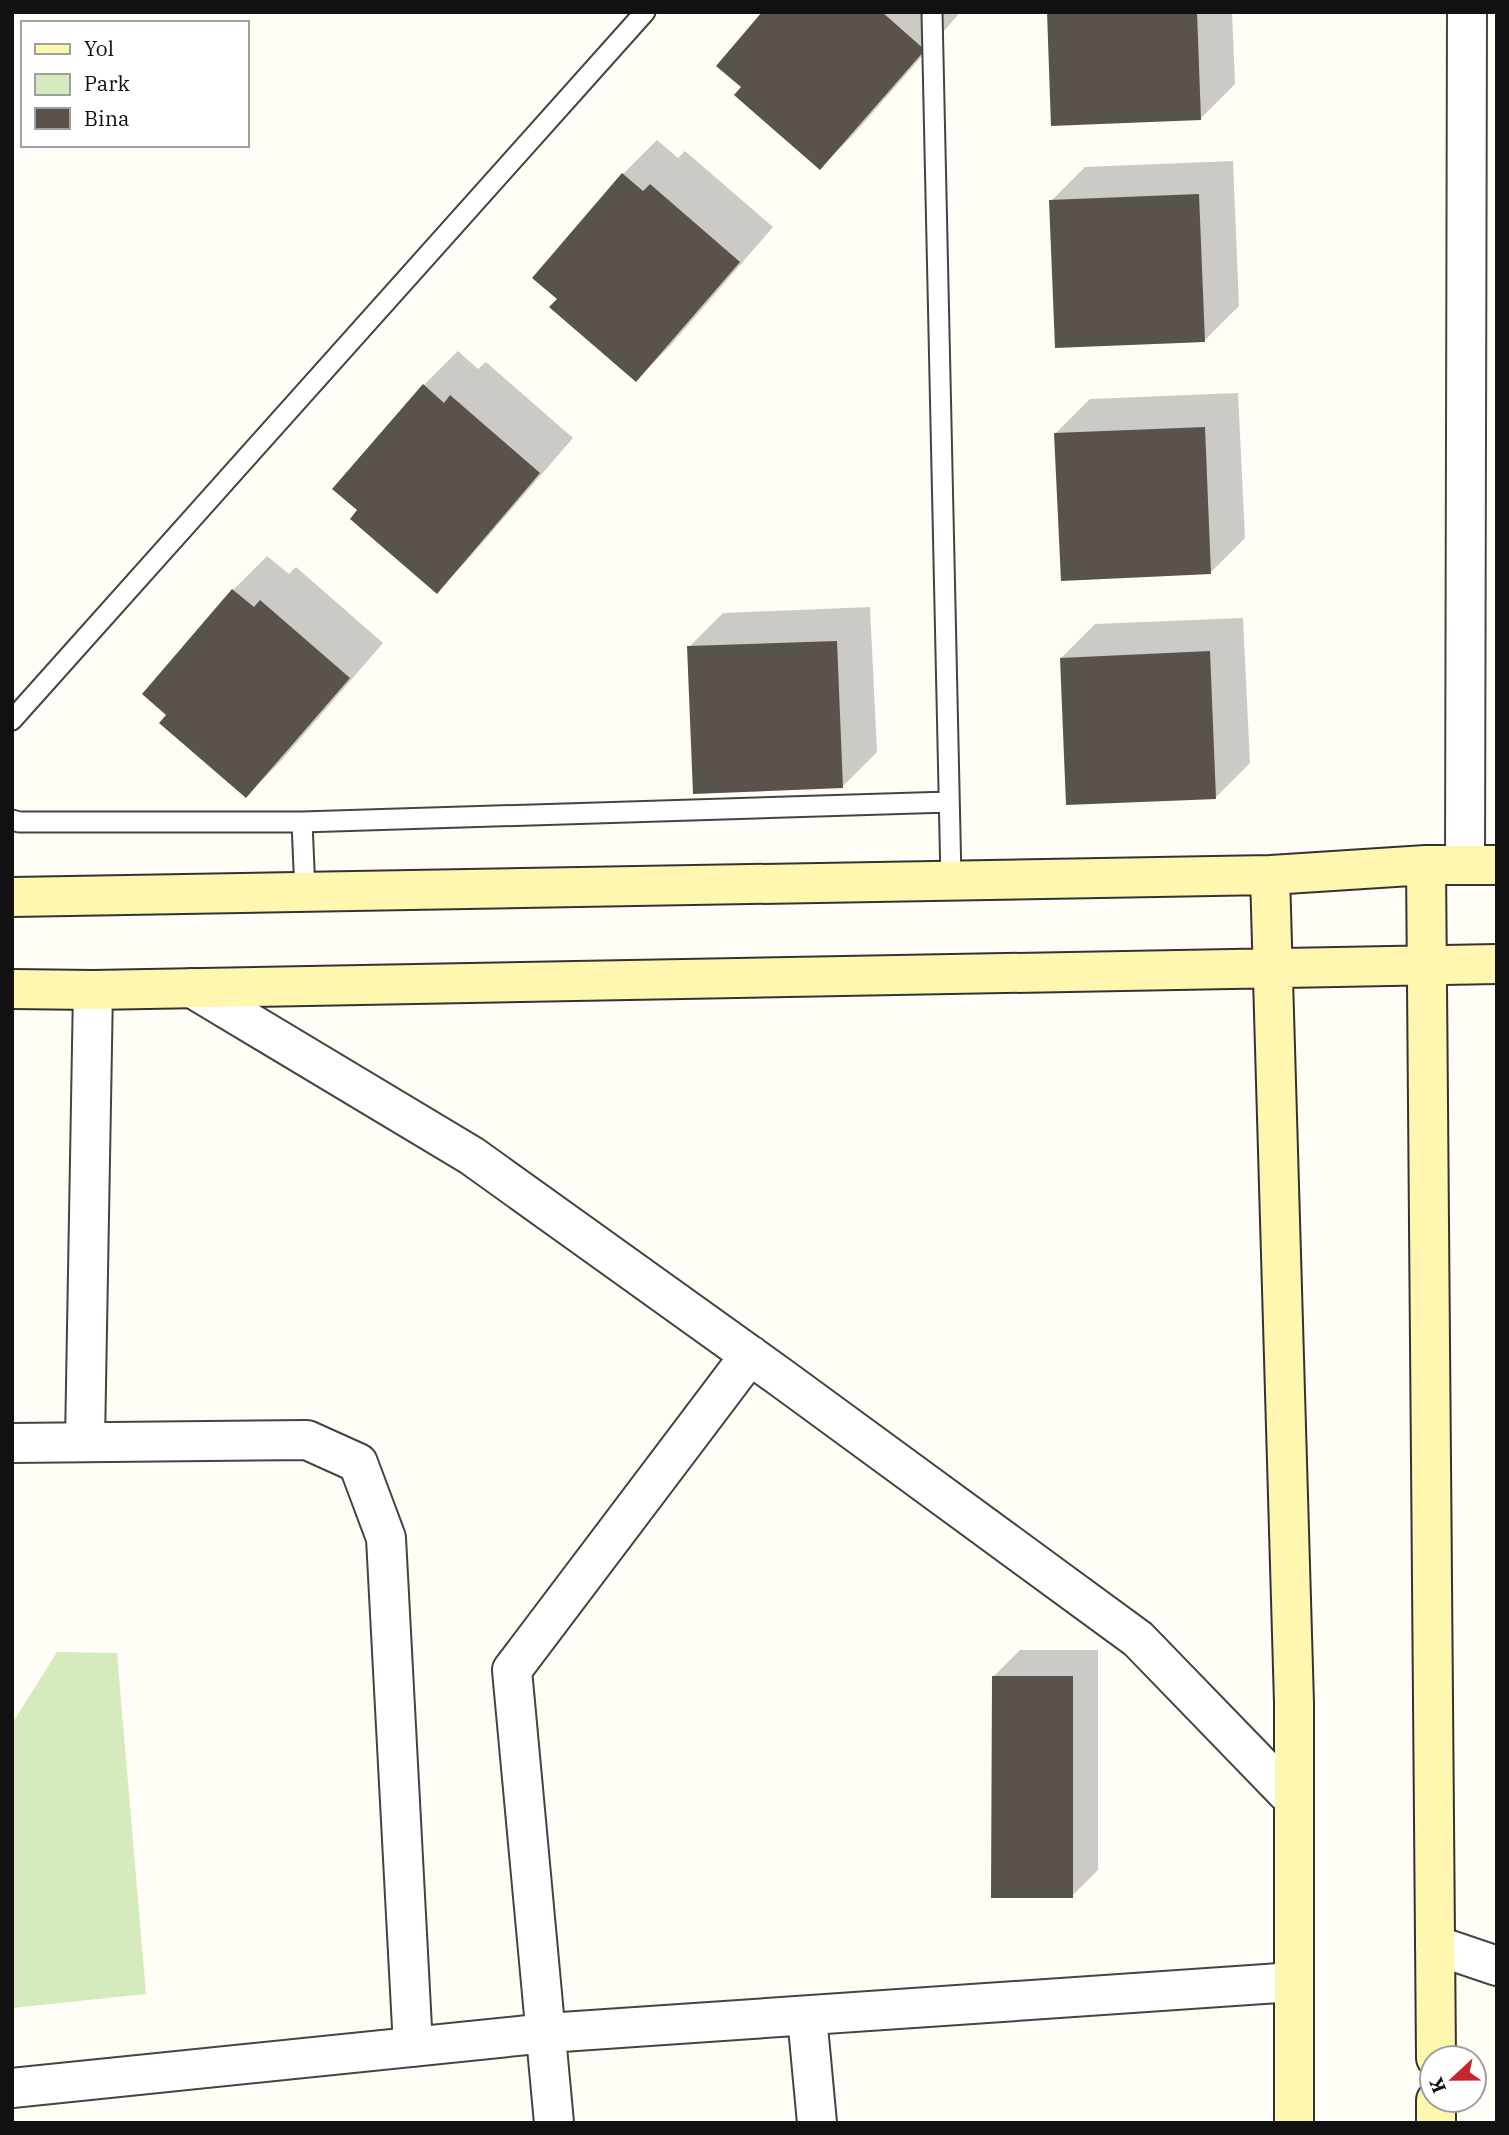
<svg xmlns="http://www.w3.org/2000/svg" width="1509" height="2135" font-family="'IBM Plex Serif',serif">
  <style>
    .green { fill: #d5ebbd }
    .shadow { fill: #0003 }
    .building { fill: #5a524d }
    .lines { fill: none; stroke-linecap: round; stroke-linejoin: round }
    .lane-casing { stroke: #444; stroke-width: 23 }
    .street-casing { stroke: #444; stroke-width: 42 }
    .secondary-casing { stroke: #333; stroke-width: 42 }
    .lane { stroke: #fff; stroke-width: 19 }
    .street { stroke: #fff; stroke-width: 38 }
    .secondary { stroke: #fff6b0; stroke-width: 38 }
  </style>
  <rect width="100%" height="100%" fill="#fffdf5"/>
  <path class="green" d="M 57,1652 L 117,1653 L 146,1994 L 12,2008 L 12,1724 Z"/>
  <path class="shadow" d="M 765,12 L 955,12 L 958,15 L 854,134 L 820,168 L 743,87 Z
    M 1048,12 L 1232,12 L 1235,84 L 1201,118 Z
    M 657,140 L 678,158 L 685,151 L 773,227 L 670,346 L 636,380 L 559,299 L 623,174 Z
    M 1233,161 L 1239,306 L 1205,340 L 1051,201 L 1085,167 Z
    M 458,351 L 478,369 L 486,362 L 573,438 L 470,557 L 437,591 L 360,510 L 424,385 Z
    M 1238,393 L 1245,538 L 1211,572 L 1056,433 L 1090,399 Z
    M 267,556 L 289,574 L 296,567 L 383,643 L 280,762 L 246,796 L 169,715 L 144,694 L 233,590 Z
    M 870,607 L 877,752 L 843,786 L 689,647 L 723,613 Z
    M 1243,618 L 1250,763 L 1216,797 L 1061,658 L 1095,624 Z
    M 1020,1650 L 1098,1650 L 1098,1870 L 1072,1896 L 994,1676 Z"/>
  <path class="building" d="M 762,12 L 882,12 L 925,50 L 820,170 L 734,95 L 741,87 L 716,66 Z
    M 1047,12 L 1197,12 L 1201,120 L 1051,126 Z
    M 622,173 L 643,191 L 650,184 L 740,262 L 636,382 L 549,307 L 557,299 L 532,278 Z
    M 1199,194 L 1205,342 L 1055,348 L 1049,200 Z
    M 423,384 L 444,403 L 450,395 L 540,473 L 437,594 L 350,519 L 357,510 L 332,489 Z
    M 1205,427 L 1211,574 L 1061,581 L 1054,433 Z
    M 232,589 L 254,607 L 260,600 L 350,678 L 246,798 L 159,723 L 166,715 L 142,694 Z
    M 837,641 L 843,788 L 693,794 L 687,646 Z
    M 1210,651 L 1216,799 L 1066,805 L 1060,658 Z
    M 992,1676 L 1073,1676 L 1073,1898 L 991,1898 Z"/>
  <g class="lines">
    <defs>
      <path id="lane" d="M 932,12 L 951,880
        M 12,720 L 645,12
        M 12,820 L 19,822 L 302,822 L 949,802
        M 302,822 L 305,893"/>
      <path id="street" d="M 1465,865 L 1467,12
        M 192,988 L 472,1156 L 783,1379 L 1138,1639 L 1294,1800
        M 85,1442 L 93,990
        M 12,1443 L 307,1440 L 358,1463 L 386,1538 L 413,2047
        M 1435,1945 L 1497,1966
        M 807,2016 L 817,2123
        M 12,2088 L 547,2033 L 1294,1982
        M 554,2123 L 512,1670 L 750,1355"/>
      <path id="secondary" d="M 1426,865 L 1436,2058
        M 1270,875 L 1294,1703 L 1294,2123
        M 12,897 L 1270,875 L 1426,865 L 1497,865
        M 12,989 L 93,990 L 1497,964
        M 1436,2100 L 1436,2123"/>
    </defs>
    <use href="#lane" class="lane-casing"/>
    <use href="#street" class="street-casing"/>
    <use href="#secondary" class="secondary-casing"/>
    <use href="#lane" class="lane"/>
    <use href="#street" class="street"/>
    <use href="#secondary" class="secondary"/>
  </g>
  <rect width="1509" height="2135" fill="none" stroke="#111111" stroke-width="28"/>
  <rect x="21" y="21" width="228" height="126" fill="#ffffff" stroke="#a0a0a0" stroke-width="2"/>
  <rect x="35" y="44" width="35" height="10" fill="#fff6b0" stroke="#a0a0a0" stroke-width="2"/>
  <text x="84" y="56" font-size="21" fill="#111111">Yol</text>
  <rect x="35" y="74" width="35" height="21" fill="#d5ebbd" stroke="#a0a0a0" stroke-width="2"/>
  <text x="84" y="91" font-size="21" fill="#111111">Park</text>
  <rect x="35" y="108" width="35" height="21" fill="#5a524d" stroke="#a0a0a0" stroke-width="2"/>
  <text x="84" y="126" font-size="21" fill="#111111">Bina</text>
  <g transform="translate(1453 2079) rotate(248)"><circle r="33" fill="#ffffff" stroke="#a0a0a0" stroke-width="2"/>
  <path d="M0-5L12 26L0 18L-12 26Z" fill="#c4262e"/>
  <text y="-10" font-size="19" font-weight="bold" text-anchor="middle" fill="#111111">K</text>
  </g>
</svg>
